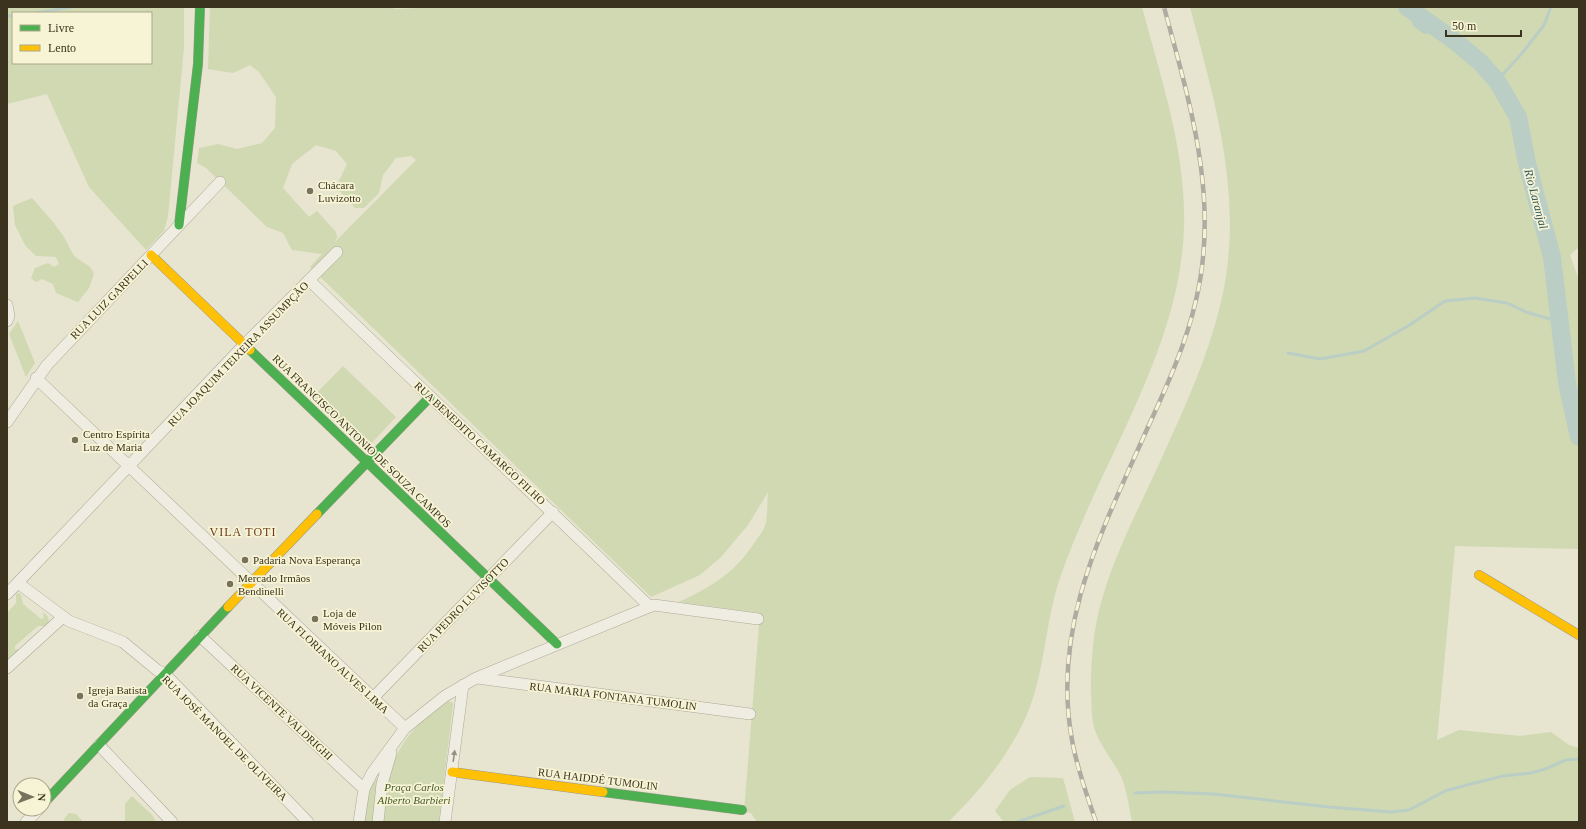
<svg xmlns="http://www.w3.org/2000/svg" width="1586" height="829" font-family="Georgia,serif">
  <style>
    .green { fill: #d0d9b1; fill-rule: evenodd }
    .water { fill: #bacec5 }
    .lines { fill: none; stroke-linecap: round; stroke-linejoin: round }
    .stream { stroke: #bacec5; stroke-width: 3 }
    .river { stroke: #bacec5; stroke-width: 18 }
    .street-casing { stroke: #aca998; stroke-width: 12 }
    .fast-casing { stroke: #9c9888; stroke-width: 10 }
    .slow-casing { stroke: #9c9888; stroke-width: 10 }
    .street { stroke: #efede1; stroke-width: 11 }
    .fast { stroke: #4caf50; stroke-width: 9 }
    .slow { stroke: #ffc107; stroke-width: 9 }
    .rail-casing { stroke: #aeaca1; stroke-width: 4.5 }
    .rail { stroke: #f7f4d5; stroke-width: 3; stroke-dasharray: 9; stroke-linecap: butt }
    .oneway { fill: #969080 }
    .poi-dot { fill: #78715c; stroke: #f7f4d5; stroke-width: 1.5 }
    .labels { text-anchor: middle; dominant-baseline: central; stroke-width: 3.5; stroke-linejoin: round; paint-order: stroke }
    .poi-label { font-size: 11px; fill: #3c331e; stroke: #f7f4d5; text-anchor: start }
    .street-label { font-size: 11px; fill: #3c331e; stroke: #f7f4d5 }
    .park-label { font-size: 11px; font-style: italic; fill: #425a24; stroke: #f7f4d5 }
    .water-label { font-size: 12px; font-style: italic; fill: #2d565d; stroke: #f7f4d5 }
    .neighbourhood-label { font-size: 12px; letter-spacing: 1px; fill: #6b3b1c; stroke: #f7f4d5 }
  </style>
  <rect width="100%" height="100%" fill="#e7e4cf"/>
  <path class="green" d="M 7,7 L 184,7 L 184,47 L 168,216 L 164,231 L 146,250 L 89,187 L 47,94 L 7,104 ZM 13,13 L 151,13 L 151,63 L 13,63 Z
    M 210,7 L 388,7 L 396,9 L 439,7 L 1142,7 C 1161,79 1186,151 1184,226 C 1181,351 1098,464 1059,581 C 1044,627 1045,677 1024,721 C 1005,760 979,792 948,822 L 757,822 L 751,813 L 744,812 L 760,613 L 679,602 C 711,587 735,573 755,542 C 758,537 763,532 765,526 C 768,519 767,501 768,492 L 748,525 L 721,557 L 700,575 L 651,597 L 310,267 L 322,254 L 292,250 L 283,233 L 267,227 L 206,168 L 197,163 L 199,148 L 218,144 L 237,149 L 262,143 L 275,128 L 276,97 L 259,72 L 250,65 L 233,73 L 208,69 ZM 316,145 L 336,151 L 347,164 L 336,187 L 355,208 L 364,208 L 379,193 L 383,175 L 396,158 L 411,156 L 416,160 L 335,242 L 337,237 L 336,232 L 317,211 L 309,217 L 283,188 L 292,164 Z
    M 1190,7 L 1579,7 L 1579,247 L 1570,255 L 1579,280 L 1579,549 L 1455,546 L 1437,740 L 1459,730 L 1520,736 L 1551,732 L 1569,745 L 1579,748 L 1579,822 L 1132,822 C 1129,807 1127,790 1121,776 C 1112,759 1097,742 1093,723 C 1091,708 1091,691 1091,676 C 1092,649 1095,621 1103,596 C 1117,549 1140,506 1160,462 C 1183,411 1207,360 1220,306 C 1246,204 1216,106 1190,7 Z
    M 32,198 L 53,222 L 64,237 L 74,256 L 90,267 L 94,274 L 89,288 L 78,302 L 56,293 L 53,284 L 42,279 L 36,282 L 31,278 L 35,268 L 48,263 L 54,267 L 59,264 L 56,257 L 36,256 L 25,245 L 15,225 L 13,206 Z
    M 18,321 L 35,363 L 26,377 L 9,334 Z
    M 343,366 L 396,417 L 365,450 L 311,399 Z
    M 19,593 L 21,595 L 23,604 L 41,619 L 44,618 L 43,612 C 48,616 50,619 48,626 L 38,626 L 15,646 L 15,649 L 23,649 L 7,663 L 7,613 L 16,603 L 16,594 Z
    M 449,701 L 453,703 L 453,705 L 439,822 L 382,822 C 384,810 384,797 386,785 C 394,749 417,719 449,701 Z
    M 1030,777 L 1063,778 L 1075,822 L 1004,822 L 995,811 L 1010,790 Z
    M 378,778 L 373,822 L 364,822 C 366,808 366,788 378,778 Z
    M 132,796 L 152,815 L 156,822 L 125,822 L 125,804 Z
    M 69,813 L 76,814 L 83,822 L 64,822 L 64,819 Z"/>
  <path class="water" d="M 1412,7 L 1423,7 C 1430,22 1448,27 1456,42 L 1445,40 L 1430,33 L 1424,34 L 1413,26 L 1407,8 Z"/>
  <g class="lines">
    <path class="stream" d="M 36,13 L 72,7
      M 7,16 L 13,16
      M 1497,81 L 1523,52 L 1544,25 L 1551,7
      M 1288,353 L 1320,359 L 1364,351 L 1408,326 L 1445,301 L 1475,298 L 1507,303 L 1526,312 L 1560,322
      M 1135,793 L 1163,792 L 1213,794 L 1329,807 L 1391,812 L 1409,810 L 1445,791 L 1467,785 L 1503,776 L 1531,773 L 1545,769 L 1566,760 L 1579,759
      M 1017,822 L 1064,806"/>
    <path class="river" d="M 1407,7 L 1456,42 L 1480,62 L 1497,81 L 1518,117 L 1527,163 L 1552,257 L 1567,383 L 1579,437"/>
    <defs>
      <path id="street" d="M 309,280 C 422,390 537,497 650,607
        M 7,305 L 9,316 L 7,321
        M 36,378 L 405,728
        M 7,422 L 47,365 L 220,182
        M 18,583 L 69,621 L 123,642 L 157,670 L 165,674 L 308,822
        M 7,594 L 244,345 L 337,252
        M 200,636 L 364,789
        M 7,668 L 63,617
        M 477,678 L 750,714
        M 373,698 L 553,512
        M 99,745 L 172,822
        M 26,822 L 39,809
        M 359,822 L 364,789 L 372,773 L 405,728 L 445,696 L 476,678 L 654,605 L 758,619
        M 378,822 L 382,784 L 391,753
        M 445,822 L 463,685"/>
      <path id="fast" d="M 179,225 L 198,64 L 200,7
        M 250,350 L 557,644
        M 317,514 L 430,397
        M 603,792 L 742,810
        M 44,803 L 228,607"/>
      <path id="slow" d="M 151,255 L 250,350
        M 1479,575 L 1579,635
        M 228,607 L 317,514
        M 452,772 L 603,792"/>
    </defs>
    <use href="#street" class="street-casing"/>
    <use href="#fast" class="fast-casing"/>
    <use href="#slow" class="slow-casing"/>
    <use href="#street" class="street"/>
    <use href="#fast" class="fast"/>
    <use href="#slow" class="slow"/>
    <defs>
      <path id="rail" d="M 1096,822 C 1087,795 1077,769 1072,740 C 1051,625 1103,529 1148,427 C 1167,386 1186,344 1196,300 C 1220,199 1190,104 1164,7"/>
    </defs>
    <use href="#rail" class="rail-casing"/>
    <use href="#rail" class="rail"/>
  </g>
  <defs><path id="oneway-solid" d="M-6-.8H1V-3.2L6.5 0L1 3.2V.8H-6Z"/></defs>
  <use class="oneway" href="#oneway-solid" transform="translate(454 756) rotate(-82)"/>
  <g class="poi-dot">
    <circle cx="310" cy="191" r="4"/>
    <circle cx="75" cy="440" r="4"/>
    <circle cx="245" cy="560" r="4"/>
    <circle cx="230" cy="584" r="4"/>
    <circle cx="315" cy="619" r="4"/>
    <circle cx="80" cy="696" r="4"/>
  </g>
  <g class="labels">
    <g class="poi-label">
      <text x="318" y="185">Chácara<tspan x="318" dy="13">Luvizotto</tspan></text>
      <text x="83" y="434">Centro Espírita<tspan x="83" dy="13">Luz de Maria</tspan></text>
      <text x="253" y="560">Padaria Nova Esperança</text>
      <text x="238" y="578">Mercado Irmãos<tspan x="238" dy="13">Bendinelli</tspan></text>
      <text x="323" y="613">Loja de<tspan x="323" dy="13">Móveis Pilon</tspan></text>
      <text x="88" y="690">Igreja Batista<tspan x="88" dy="13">da Graça</tspan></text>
    </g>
    <g class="street-label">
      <text transform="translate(109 299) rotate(-46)">RUA LUIZ GARPELLI</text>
      <text transform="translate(238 354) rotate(-46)">RUA JOAQUIM TEIXEIRA ASSUMPÇÃO</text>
      <text transform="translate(362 441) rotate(44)">RUA FRANCISCO ANTONIO DE SOUZA CAMPOS</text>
      <text transform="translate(480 443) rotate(43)">RUA BENEDITO CAMARGO FILHO</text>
      <text transform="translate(463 605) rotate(-46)">RUA PEDRO LUVISOTTO</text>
      <text transform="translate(333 661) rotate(43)">RUA FLORIANO ALVES LIMA</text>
      <text transform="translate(613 696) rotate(7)">RUA MARIA FONTANA TUMOLIN</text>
      <text transform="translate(282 712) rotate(43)">RUA VICENTE VALDRIGHI</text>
      <text transform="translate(225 738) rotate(45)">RUA JOSÉ MANOEL DE OLIVEIRA</text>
      <text transform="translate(598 779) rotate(7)">RUA HAIDDÉ TUMOLIN</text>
    </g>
    <g class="park-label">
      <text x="414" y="787">Praça Carlos<tspan x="414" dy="13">Alberto Barbieri</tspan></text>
    </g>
    <g class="water-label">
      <text transform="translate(1536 199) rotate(75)">Rio Laranjal</text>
    </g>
    <g class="neighbourhood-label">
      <text x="243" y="532">VILA TOTI</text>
    </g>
  </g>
  <rect width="1586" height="829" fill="none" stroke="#3c331e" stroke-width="16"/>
  <rect x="12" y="12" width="140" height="52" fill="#f7f4d5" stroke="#aca78c"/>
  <rect x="20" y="25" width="20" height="6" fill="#4caf50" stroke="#aca78c"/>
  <text x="48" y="32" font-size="12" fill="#3c331e">Livre</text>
  <rect x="20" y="45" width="20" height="6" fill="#ffc107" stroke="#aca78c"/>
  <text x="48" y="52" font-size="12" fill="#3c331e">Lento</text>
  <g transform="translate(32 797) rotate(91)"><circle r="19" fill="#f7f4d5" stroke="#aca78c"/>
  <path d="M0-3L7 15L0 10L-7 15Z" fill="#78715c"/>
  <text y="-6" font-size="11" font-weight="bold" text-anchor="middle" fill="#3c331e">N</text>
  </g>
  <path d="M1446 30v6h75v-6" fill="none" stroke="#3c331e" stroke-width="2"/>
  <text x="1452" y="30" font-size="12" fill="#3c331e" stroke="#f7f4d5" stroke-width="3" paint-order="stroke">50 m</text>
</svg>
